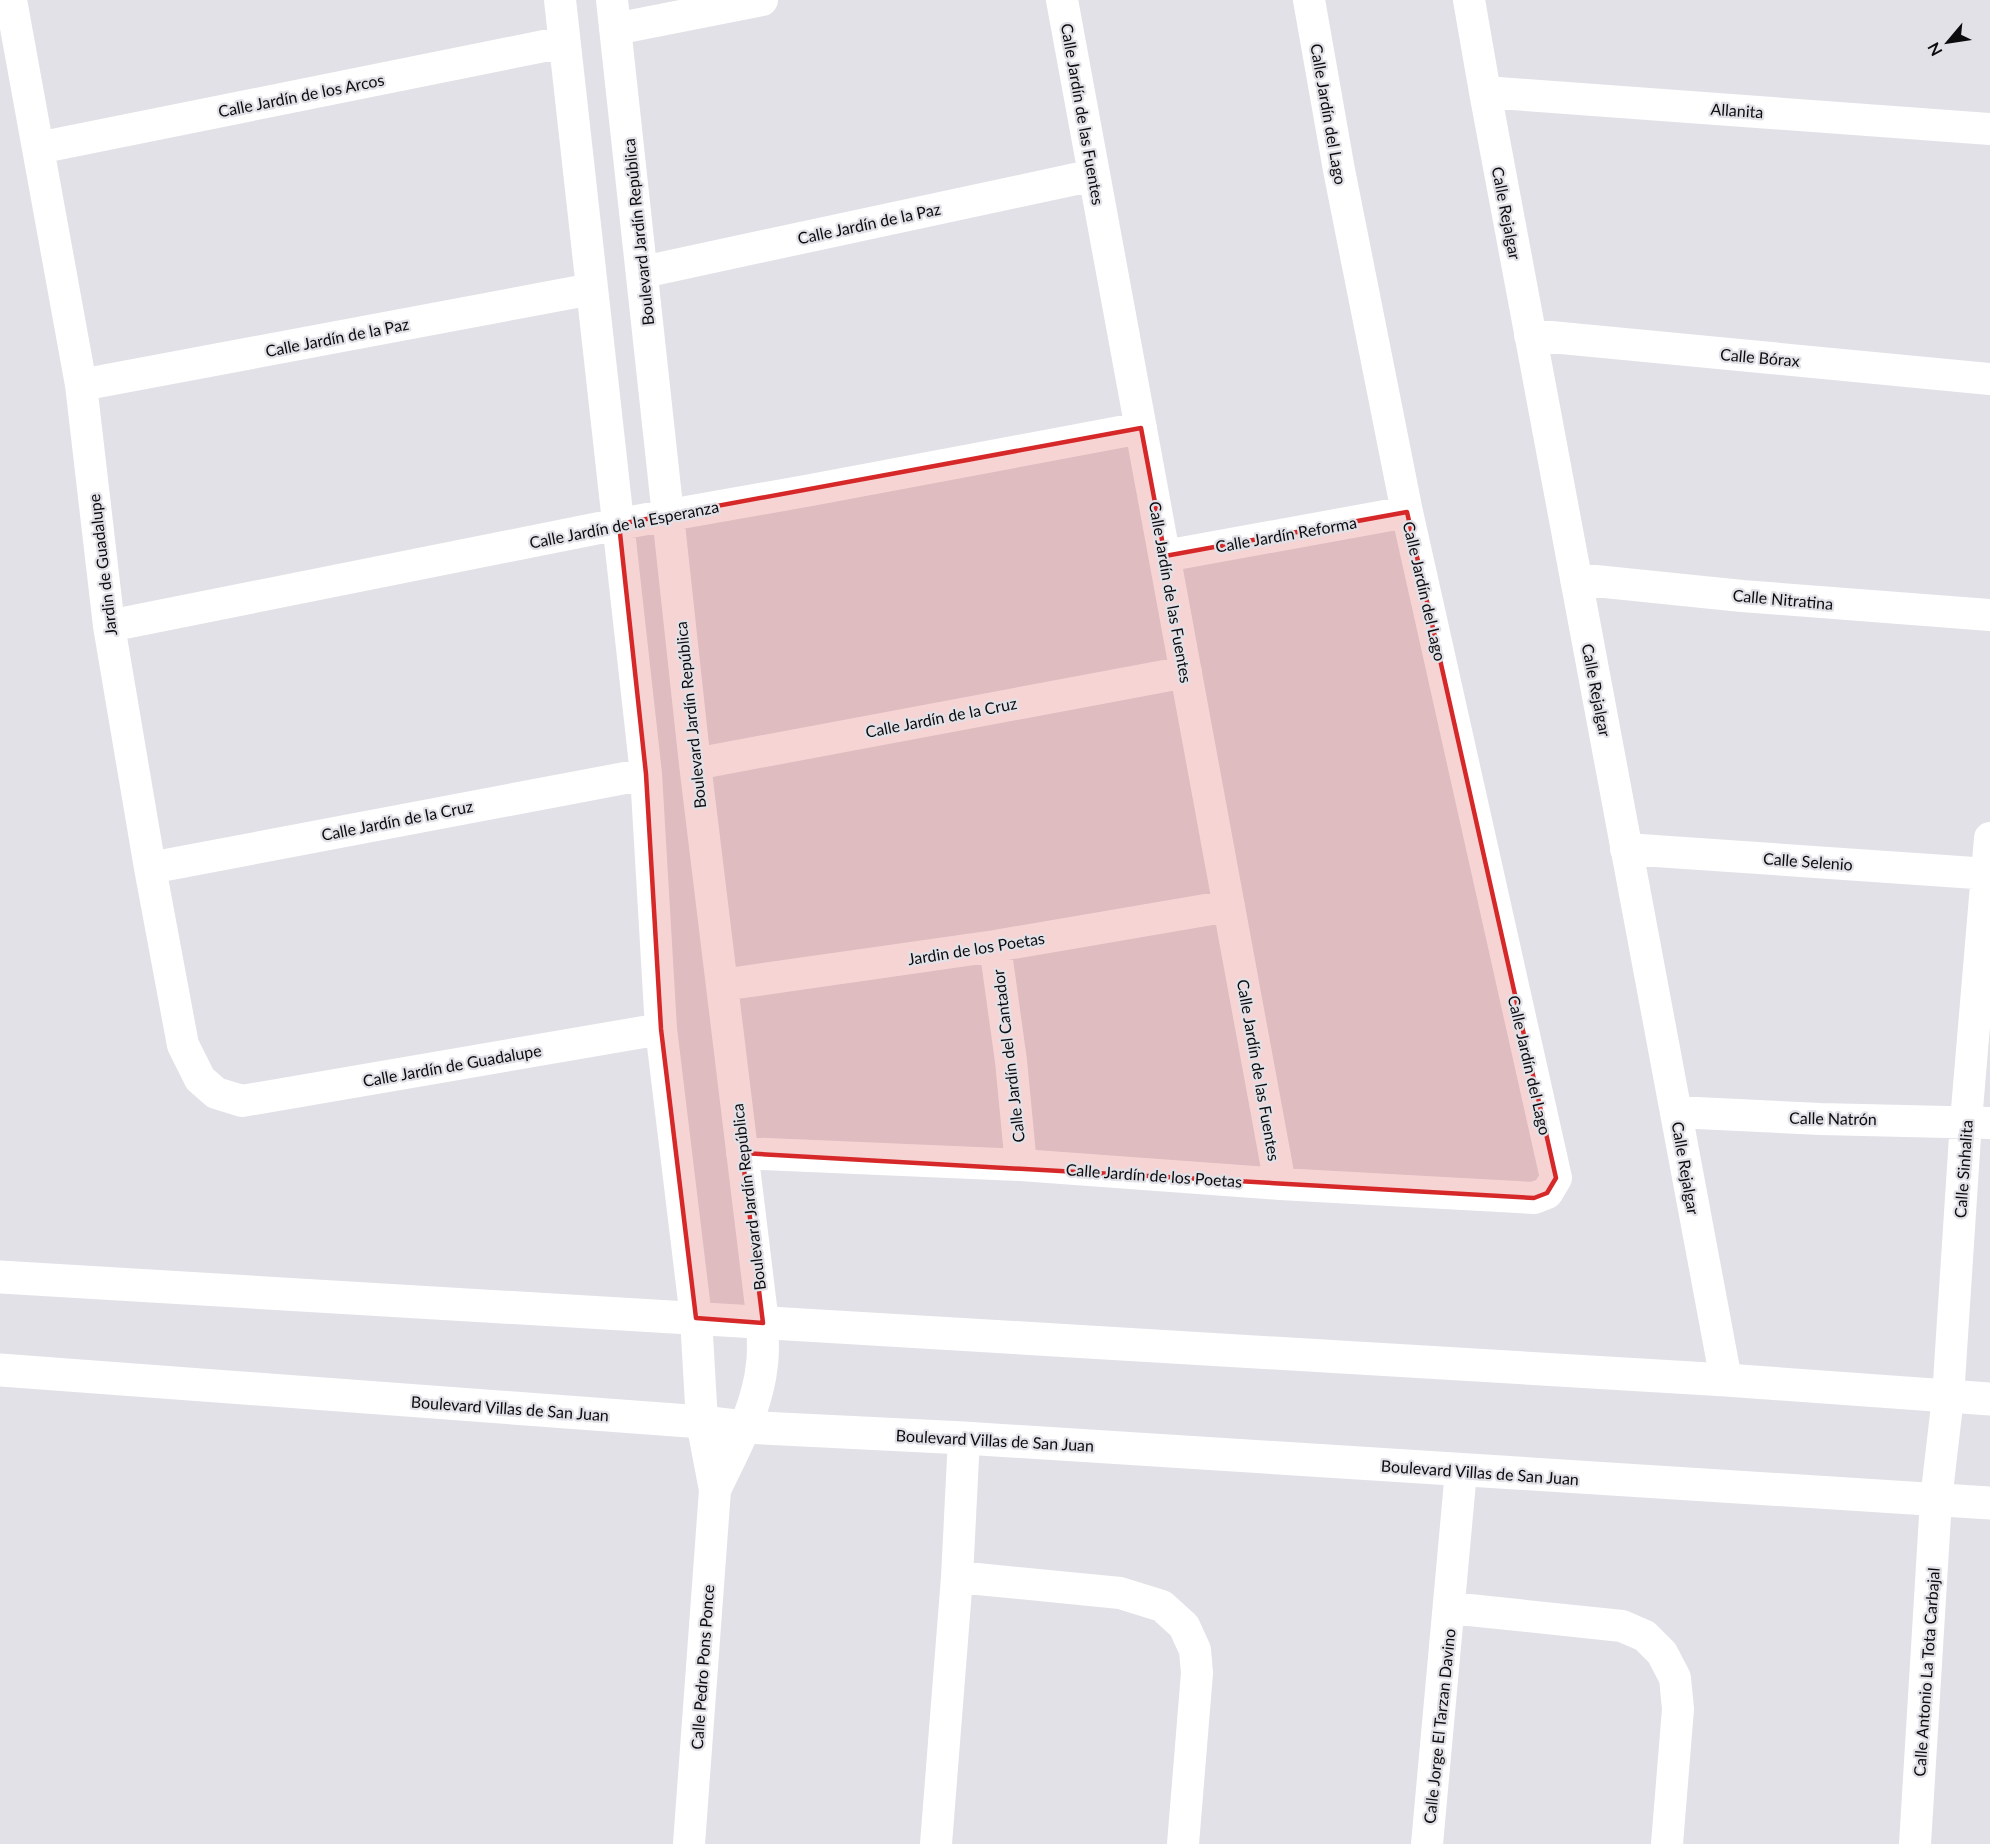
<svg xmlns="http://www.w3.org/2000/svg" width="1990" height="1844" font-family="Lato,sans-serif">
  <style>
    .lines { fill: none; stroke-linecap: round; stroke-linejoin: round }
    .street { stroke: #fff; stroke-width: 32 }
    .secondary { stroke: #fff; stroke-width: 33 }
    .marked { fill: #d62828; fill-opacity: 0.2; stroke: #d62828; stroke-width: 4.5; stroke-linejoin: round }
    .labels { text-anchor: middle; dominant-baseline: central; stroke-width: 4.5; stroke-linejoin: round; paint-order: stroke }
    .street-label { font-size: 16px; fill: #0c0c0e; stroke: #e1e1e7 }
  </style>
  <rect width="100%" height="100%" fill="#e1e1e7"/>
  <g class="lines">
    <path class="street" d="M 11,0 L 81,385 L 109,626 L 150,868 L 183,1045 L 200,1079 L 216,1093 L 242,1101 L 661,1029
      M 560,0 L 646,774 L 661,1029 L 696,1318 L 702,1422 L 715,1490 L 689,1844
      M 612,0 L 695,764 L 763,1323 C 762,1336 764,1351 762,1364 C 758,1408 734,1450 715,1490
      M 1062,0 L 1280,1184
      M 1469,0 L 1485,92 L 1726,1380
      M 615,29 L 762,0
      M 1485,92 L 1990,129
      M 38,148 L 564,42
      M 643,272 L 1094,175
      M 1530,335 L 1990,379
      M 81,385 L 592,289
      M 1165,556 L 1407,512
      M 1576,579 L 1742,596 L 1990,615
      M 109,626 L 619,524 L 811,490 L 1141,428
      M 695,764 L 1186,672
      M 1626,849 L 1990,874
      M 150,868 L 646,774
      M 995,946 L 1011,1061 L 1021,1165
      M 722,985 L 995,946 L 1229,906
      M 1676,1112 L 1820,1119 L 1990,1123
      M 742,1153 L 1021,1165 L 1280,1184 L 1534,1198 L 1547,1193 L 1556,1178 L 1407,512 L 1339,170 L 1309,0
      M 957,1577 L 1120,1593 L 1162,1606 L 1184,1626 L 1195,1650 L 1197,1673 L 1183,1844
      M 1450,1608 L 1622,1626 L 1645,1636 L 1662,1653 L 1675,1678 L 1678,1709 L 1667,1844
      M 936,1844 L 957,1577 L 964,1438
      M 1427,1844 L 1461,1471
      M 1915,1844 L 1936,1500 L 1948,1397 L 1966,1121 L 1990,838"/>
    <path class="secondary" d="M 0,1277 L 1726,1380 L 1990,1399
      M 0,1370 L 702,1422 L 744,1427 L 964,1438 L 1990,1503"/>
  </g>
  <path class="marked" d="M 1141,428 L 1165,556 L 1407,512 L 1556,1178 L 1547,1193 L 1534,1198 L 742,1153 L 763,1323 L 696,1318 L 661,1029 L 646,774 L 619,524 Z"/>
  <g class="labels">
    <g class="street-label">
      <text transform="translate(301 95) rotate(-11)">Calle Jardín de los Arcos</text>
      <text transform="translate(1737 110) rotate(4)">Allanita</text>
      <text transform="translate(1083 114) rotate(80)">Calle Jardín de las Fuentes</text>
      <text transform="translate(1329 114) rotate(80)">Calle Jardín del Lago</text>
      <text transform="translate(1507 213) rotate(79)">Calle Rejalgar</text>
      <text transform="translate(869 223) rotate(-12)">Calle Jardín de la Paz</text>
      <text transform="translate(638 232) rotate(-96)">Boulevard Jardín República</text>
      <text transform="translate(337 337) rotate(-11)">Calle Jardín de la Paz</text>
      <text transform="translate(1760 357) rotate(5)">Calle Bórax</text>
      <text transform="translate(624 524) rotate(-11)">Calle Jardín de la Esperanza</text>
      <text transform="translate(1286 534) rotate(-10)">Calle Jardín Reforma</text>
      <text transform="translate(102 565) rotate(-97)">Jardin de Guadalupe</text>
      <text transform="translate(1425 591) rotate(77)">Calle Jardín del Lago</text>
      <text transform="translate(1171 592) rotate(80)">Calle Jardín de las Fuentes</text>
      <text transform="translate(1783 599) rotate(5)">Calle Nitratina</text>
      <text transform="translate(1597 690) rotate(79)">Calle Rejalgar</text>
      <text transform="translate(690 715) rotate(-96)">Boulevard Jardín República</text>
      <text transform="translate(941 717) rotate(-11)">Calle Jardín de la Cruz</text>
      <text transform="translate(397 820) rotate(-11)">Calle Jardín de la Cruz</text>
      <text transform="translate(1808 861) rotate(4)">Calle Selenio</text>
      <text transform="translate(976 948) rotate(-9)">Jardin de los Poetas</text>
      <text transform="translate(1008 1056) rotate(-97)">Calle Jardín del Cantador</text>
      <text transform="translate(452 1065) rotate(-10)">Calle Jardín de Guadalupe</text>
      <text transform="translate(1530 1065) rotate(77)">Calle Jardín del Lago</text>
      <text transform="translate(1259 1070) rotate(80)">Calle Jardín de las Fuentes</text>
      <text transform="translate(1833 1118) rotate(1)">Calle Natrón</text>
      <text transform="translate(1686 1168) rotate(80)">Calle Rejalgar</text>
      <text transform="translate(1963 1169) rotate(-86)">Calle Sinhalita</text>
      <text transform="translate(1154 1175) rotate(4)">Calle Jardín de los Poetas</text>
      <text transform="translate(748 1197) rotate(-97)">Boulevard Jardín República</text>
      <text transform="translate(510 1408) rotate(4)">Boulevard Villas de San Juan</text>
      <text transform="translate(995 1440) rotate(3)">Boulevard Villas de San Juan</text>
      <text transform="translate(1480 1472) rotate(4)">Boulevard Villas de San Juan</text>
      <text transform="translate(702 1667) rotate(-86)">Calle Pedro Pons Ponce</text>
      <text transform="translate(1926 1672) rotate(-86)">Calle Antonio La Tota Carbajal</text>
      <text transform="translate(1439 1726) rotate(-84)">Calle Jorge El Tarzan Davino</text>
    </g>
  </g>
  <g transform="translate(1948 42) rotate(241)" stroke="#e1e1e7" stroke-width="4.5" paint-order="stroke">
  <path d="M0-4.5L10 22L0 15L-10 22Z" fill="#0c0c0e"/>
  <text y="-9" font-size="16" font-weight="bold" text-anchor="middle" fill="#0c0c0e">N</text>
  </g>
</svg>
